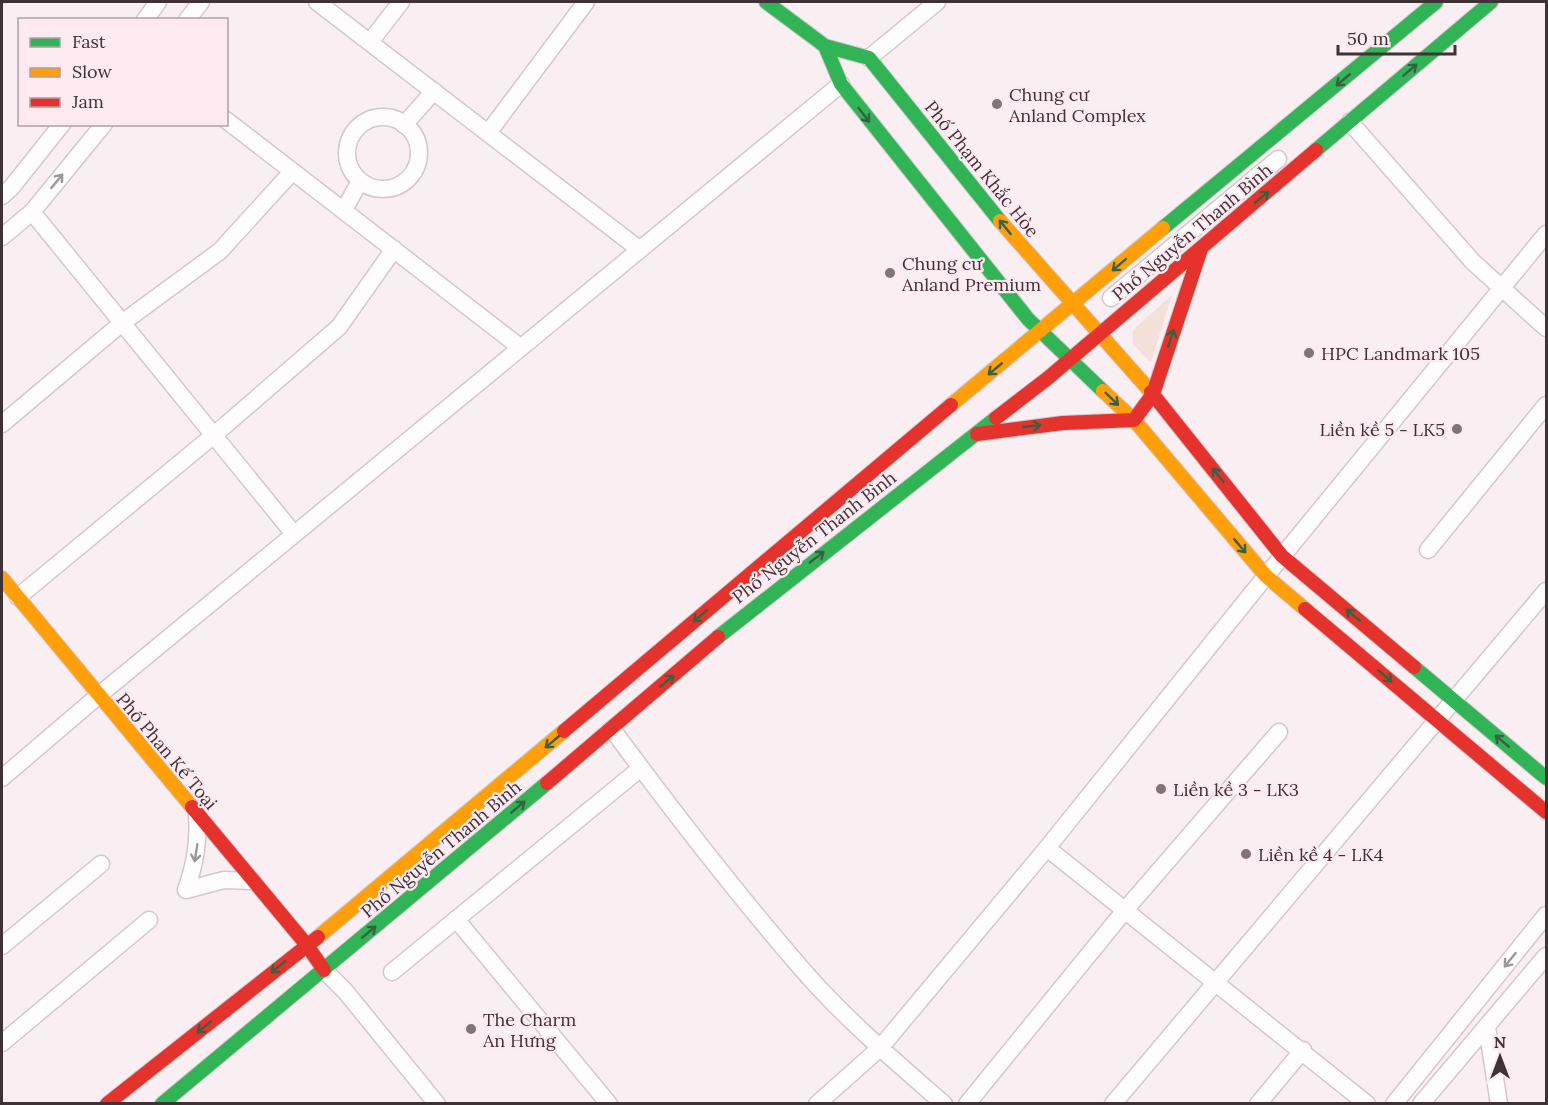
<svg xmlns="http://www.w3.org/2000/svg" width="1548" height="1105" font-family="Lora,serif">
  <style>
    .green { fill: #f2e0d9 }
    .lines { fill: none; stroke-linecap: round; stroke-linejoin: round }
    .street-casing { stroke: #d3c8cc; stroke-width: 19 }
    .fast-casing { stroke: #d3c8cc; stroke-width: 16 }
    .slow-casing { stroke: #d3c8cc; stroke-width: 16 }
    .jam-casing { stroke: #d3c8cc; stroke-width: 16 }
    .street { stroke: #fefcfd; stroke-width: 16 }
    .fast { stroke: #30b455; stroke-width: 14 }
    .slow { stroke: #ff9f0a; stroke-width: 14 }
    .jam { stroke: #e5322d; stroke-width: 14 }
    .oneway { stroke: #396042 }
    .oneway2 { stroke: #9e979a }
    .poi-dot { fill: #7f7478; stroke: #fdeaf1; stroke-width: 2 }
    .labels { text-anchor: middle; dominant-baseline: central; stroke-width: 4.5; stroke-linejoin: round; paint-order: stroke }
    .poi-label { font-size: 18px; fill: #3e3237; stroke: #fdeaf1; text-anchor: start }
    .street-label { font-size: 18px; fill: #3e3237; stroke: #fdeaf1 }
  </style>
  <rect width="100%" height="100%" fill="#f9eef2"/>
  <path class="green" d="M 1172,295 L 1151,361 L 1149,361 L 1133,344 L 1133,330 Z"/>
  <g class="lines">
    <defs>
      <path id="street" d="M 317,2 L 639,249
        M 145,20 L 158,2
        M 187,20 L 201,2
        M 370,42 L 401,2
        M 869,58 L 937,2
        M347 153a36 36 0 1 1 72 0a36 36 0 1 1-72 0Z
        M 226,120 L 520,347
        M 1350,122 L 1473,262 L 1546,328
        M 404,125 L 434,91
        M 488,133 L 586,2
        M 2,196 L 11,188 L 62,124
        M 344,210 L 360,181
        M 32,212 L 294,534
        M 2,237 L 32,212 L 104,124
        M 1111,298 L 1278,159
        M 2,424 L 122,323 L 220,251 L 292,172
        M 1428,550 L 1546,405
        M 18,597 L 214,435 L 339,327 L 394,249
        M 612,729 C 674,813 739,897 808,976 C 849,1022 897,1063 944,1104
        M 2,778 L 98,696 L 841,84
        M 1047,848 L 1367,1104
        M 186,890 C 195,864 199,842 197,815
        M 186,890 L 224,880 L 252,881
        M 456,919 L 609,1104
        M 2,946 L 101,864
        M 324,970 L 345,991 L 437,1104
        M 392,972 L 641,768
        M 1487,1027 L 1499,1104
        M 2,1043 L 149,920
        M 817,1104 L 880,1048 L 1047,848 L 1266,576 L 1546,234
        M 967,1104 L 1126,909 L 1279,732
        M 1113,1104 L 1546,591
        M 1258,1104 L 1303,1050
        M 1394,1104 L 1546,915
        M 1421,1104 L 1546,956"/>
      <path id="fast" d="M 766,2 L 825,46 L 869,58 L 1000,221
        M 825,46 L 841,84 L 1028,319 L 1103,391
        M 1316,150 L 1491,2
        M 1163,228 L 1436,2
        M 718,637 L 996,418
        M 1414,667 L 1546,778
        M 162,1104 L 547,783"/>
      <path id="slow" d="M 1000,221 L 1151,392
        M 1103,391 L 1134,420 L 1266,576 L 1305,609
        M 951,405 L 1163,228
        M 2,578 L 192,807
        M 318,937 L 564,731"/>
      <path id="jam" d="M 1151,392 L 1282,556 L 1414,667
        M 996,418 L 1048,378 L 1316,150
        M 977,434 L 1063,423 L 1134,420 L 1153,394 L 1201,249
        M 1305,609 L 1546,812
        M 564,731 L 951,405
        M 547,783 L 718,637
        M 192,807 L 306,944 L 324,970
        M 107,1104 L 318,937"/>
    </defs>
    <use href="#street" class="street-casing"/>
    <use href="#fast" class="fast-casing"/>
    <use href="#slow" class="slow-casing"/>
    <use href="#jam" class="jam-casing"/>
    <use href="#street" class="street"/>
    <use href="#fast" class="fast"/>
    <use href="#slow" class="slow"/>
    <use href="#jam" class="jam"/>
  </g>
  <defs><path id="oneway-shaft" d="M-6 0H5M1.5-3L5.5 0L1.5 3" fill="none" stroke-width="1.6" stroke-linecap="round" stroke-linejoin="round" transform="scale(1.5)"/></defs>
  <g class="oneway">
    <use href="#oneway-shaft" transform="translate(1410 70) rotate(-41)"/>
    <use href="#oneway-shaft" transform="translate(1343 80) rotate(140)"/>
    <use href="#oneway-shaft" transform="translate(864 115) rotate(52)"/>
    <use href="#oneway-shaft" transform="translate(1262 197) rotate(-40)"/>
    <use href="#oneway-shaft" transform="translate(1005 227) rotate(-129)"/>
    <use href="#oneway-shaft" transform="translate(1119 265) rotate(139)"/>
    <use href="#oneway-shaft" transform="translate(1171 338) rotate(-72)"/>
    <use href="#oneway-shaft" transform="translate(995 369) rotate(140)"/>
    <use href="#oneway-shaft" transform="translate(1112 399) rotate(44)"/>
    <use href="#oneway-shaft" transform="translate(1032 426) rotate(-6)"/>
    <use href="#oneway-shaft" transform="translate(1218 475) rotate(-129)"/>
    <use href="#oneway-shaft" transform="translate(1240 546) rotate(50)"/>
    <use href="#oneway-shaft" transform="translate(817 557) rotate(-38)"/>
    <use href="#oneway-shaft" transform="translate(1353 615) rotate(-140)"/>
    <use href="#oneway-shaft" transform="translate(700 616) rotate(140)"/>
    <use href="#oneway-shaft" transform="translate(1385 676) rotate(40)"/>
    <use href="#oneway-shaft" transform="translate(667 681) rotate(-41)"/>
    <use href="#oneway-shaft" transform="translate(1502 741) rotate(-140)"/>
    <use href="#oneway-shaft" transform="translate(552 742) rotate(140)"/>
    <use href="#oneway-shaft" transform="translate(518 807) rotate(-40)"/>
    <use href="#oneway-shaft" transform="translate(369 932) rotate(-40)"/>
    <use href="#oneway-shaft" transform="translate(278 967) rotate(141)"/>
    <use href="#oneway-shaft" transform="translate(204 1027) rotate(141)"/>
  </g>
  <g class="oneway2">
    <use href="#oneway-shaft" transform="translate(57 181) rotate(-51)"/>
    <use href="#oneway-shaft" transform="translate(196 853) rotate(99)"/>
    <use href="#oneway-shaft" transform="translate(1510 960) rotate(129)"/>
  </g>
  <g class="poi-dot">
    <circle cx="997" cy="104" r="6"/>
    <circle cx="890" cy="273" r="6"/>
    <circle cx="1309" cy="353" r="6"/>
    <circle cx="1457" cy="429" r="6"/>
    <circle cx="1161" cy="789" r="6"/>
    <circle cx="1246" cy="854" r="6"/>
    <circle cx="471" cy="1029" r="6"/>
  </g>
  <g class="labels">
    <g class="poi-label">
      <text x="1009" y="94">Chung cư<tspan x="1009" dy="21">Anland Complex</tspan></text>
      <text x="902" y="263">Chung cư<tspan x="902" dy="21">Anland Premium</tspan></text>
      <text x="1321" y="353">HPC Landmark 105</text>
      <text x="1445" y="429" text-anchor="end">Liền kề 5 - LK5</text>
      <text x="1173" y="789">Liền kề 3 - LK3</text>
      <text x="1258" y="854">Liền kề 4 - LK4</text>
      <text x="483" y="1019">The Charm<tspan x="483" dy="21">An Hưng</tspan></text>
    </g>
    <g class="street-label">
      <text transform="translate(982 169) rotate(51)">Phố Phạm Khắc Hòe</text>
      <text transform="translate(1192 232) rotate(-40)">Phố Nguyễn Thanh Bình</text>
      <text transform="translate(814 537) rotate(-38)">Phố Nguyễn Thanh Bình</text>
      <text transform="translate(167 751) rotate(50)">Phố Phan Kế Toại</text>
      <text transform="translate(441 849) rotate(-40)">Phố Nguyễn Thanh Bình</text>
    </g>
  </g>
  <rect width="1548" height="1105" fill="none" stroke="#3e3237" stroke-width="6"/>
  <rect x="18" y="18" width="210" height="108" fill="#fdeaf1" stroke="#b1a0a7" stroke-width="1.5"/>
  <rect x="30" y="38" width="30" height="9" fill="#30b455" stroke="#b1a0a7" stroke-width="1.5"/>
  <text x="72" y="48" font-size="18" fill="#3e3237">Fast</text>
  <rect x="30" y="68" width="30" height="9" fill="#ff9f0a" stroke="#b1a0a7" stroke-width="1.5"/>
  <text x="72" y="78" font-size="18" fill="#3e3237">Slow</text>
  <rect x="30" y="98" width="30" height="9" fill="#e5322d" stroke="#b1a0a7" stroke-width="1.5"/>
  <text x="72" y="108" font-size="18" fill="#3e3237">Jam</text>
  <g transform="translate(1500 1057)" stroke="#fdeaf1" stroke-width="4.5" paint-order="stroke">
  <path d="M0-4.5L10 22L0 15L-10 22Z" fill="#3e3237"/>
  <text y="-9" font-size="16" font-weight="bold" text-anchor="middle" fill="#3e3237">N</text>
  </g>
  <path d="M1338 45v9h117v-9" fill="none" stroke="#3e3237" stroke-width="3"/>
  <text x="1347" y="45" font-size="18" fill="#3e3237" stroke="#fdeaf1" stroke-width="4.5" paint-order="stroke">50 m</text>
</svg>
